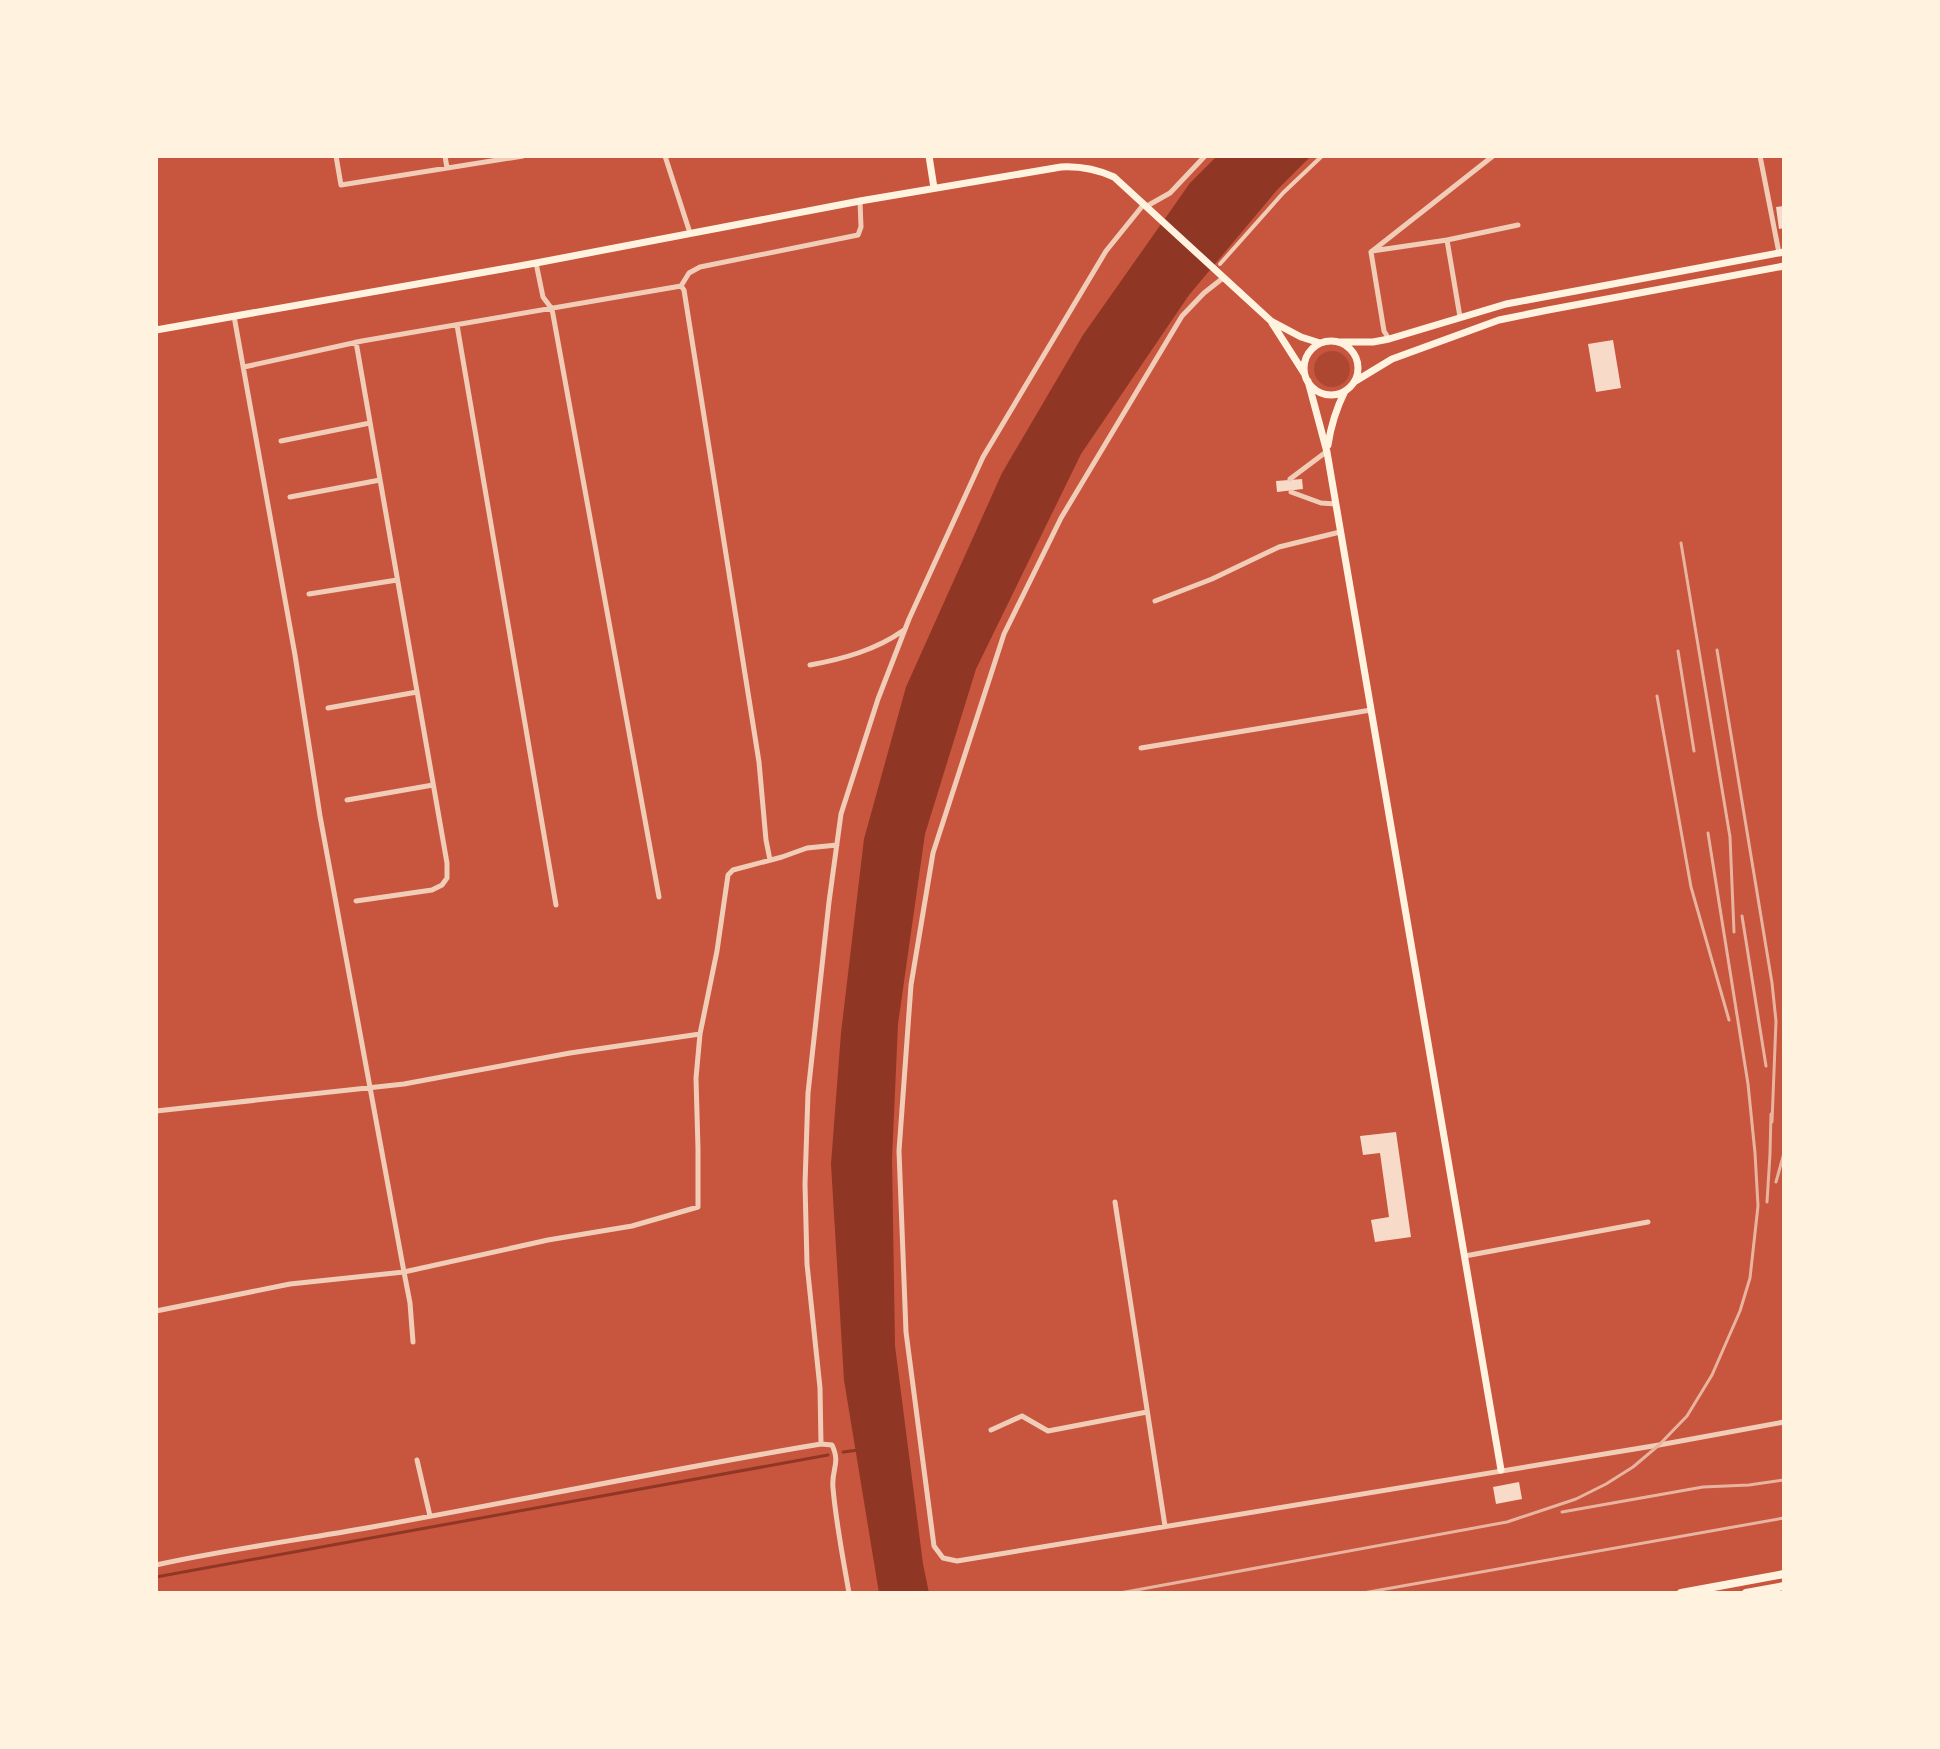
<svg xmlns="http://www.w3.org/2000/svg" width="1940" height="1749" font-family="Bitter,serif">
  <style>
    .green { fill: #ae4732 }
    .water { fill: #8f3625 }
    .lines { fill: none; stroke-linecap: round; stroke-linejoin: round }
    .stream { stroke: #8f3625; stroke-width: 3 }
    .building { fill: #f7dbc8 }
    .pedestrian { stroke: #f1ccb7; stroke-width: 4 }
    .minor { stroke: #f1ccb7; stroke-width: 5 }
    .secondary { stroke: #fff3e0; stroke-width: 7 }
    .trunk { stroke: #fff3e0; stroke-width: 8 }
    .rail { stroke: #e9b49f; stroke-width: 3 }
  </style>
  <rect width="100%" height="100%" fill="#c8553d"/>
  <path class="green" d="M1314 369a18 18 0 1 1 36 0a18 18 0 1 1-36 0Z"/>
  <path class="water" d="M 1217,156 L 1311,156 L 1277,190 L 1189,295 L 1081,454 L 976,669 L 925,834 L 898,1024 L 892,1159 L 895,1346 L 923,1564 L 929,1593 L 879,1593 L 844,1380 L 831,1164 L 841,1033 L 864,839 L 906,687 L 1002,473 L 1083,335 L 1190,183 Z"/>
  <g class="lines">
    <path class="stream" d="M 843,1452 L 859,1450
      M 156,1577 L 828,1455"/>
  </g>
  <path class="building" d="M 1784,206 L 1784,228 L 1779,229 L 1776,207 Z
    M 1613,340 L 1621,388 L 1596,392 L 1588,344 Z
    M 1302,479 L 1303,489 L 1277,492 L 1276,481 Z
    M 1396,1132 L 1411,1237 L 1375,1242 L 1371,1220 L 1389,1217 L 1380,1153 L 1363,1155 L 1360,1136 Z
    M 1519,1482 L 1522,1499 L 1496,1504 L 1493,1487 Z"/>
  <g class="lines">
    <path class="pedestrian" d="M 1220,264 L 1283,193 L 1322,156"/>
    <path class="minor" d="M 336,156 L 341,185 L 523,156
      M 445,156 L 447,168
      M 665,156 L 690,233
      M 1760,156 L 1779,253
      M 1147,206 L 1170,193 L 1205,156
      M 1447,240 L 1518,225
      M 1372,251 L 1447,240 L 1460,317
      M 1371,252 L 1493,156
      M 1371,252 L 1384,331 L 1389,339
      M 536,263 L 543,297 L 552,309 L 659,897
      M 1223,278 L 1204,293 L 1182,316 L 1061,518 L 1004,634 L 933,853 L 911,985 L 899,1151 L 906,1332 L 934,1546 L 943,1558 L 957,1561 L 1659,1445 L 1784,1422
      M 681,286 L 684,290 L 759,762 L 766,840 L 770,860
      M 234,316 L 295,655 L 320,816 L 404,1272 L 548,1240 L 632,1226 L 698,1207 L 698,1149 L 696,1078 L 700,1034 L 717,951 L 728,875 L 733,870 L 782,857 L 807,848 L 837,845
      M 457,325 L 556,905
      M 356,342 L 447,863 L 447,878 L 442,885 L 432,890 L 356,901
      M 244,367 L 362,341 L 681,286 L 689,273 L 700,267 L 858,235 L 861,227 L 860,201
      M 281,441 L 370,423
      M 1290,479 L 1326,452
      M 1291,492 L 1321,503 L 1336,504
      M 290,497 L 380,480
      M 309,594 L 397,580
      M 1155,601 L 1212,579 L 1279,547 L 1340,532
      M 810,665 C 843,659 876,650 904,630
      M 328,708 L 417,692
      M 1141,748 L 1371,710
      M 347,800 L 433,785
      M 156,1111 L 404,1084 L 570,1053 L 700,1034
      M 1115,1202 L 1165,1526
      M 1465,1256 L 1648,1222
      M 156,1311 L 290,1284 L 404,1272 L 410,1303 L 413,1342
      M 991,1430 L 1022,1416 L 1048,1431 L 1147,1412
      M 821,1444 L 820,1388 L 807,1264 L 805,1184 L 808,1093 L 829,902 L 841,814 L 878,699 L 909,619 L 983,457 L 1106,251 L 1144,204
      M 417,1460 L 430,1516
      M 156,1565 C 228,1549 300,1540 372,1527 C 522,1500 671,1469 821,1444 L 832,1445 C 841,1464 831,1469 833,1488 C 836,1523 843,1558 849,1593"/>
    <path class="secondary" d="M 929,156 L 934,188
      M 1272,323 L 1304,373
      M 156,330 L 536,263 L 860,201 L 1061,167 C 1080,166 1096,169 1114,177 L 1271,321 L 1301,337 L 1320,343
      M1304 368a27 27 0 1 1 54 0a27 27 0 1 1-54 0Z
      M 1340,342 L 1373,342 L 1389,339 L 1506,304 L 1784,252
      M 1308,381 L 1327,452 L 1501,1470
      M 1354,382 L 1392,359 L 1499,320 L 1548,310 L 1784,266
      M 1328,445 C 1331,425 1336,409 1345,391"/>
    <path class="trunk" d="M 1681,1593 L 1784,1574
      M 1746,1593 L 1784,1586"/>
    <path class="rail" d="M 1681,543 L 1730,837 L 1734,932
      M 1717,650 L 1772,983 L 1776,1021 L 1772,1122
      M 1678,651 L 1694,751
      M 1657,696 L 1691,887 L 1729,1020
      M 1742,916 L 1766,1066
      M 1776,1182 L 1784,1153
      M 1767,1202 L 1770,1154 L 1771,1114
      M 1562,1512 L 1703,1487 L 1749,1485 L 1784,1480
      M 1120,1593 L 1507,1522 L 1576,1499 L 1606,1484 L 1633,1467 L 1659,1445 L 1687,1416 L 1712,1375 L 1740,1311 L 1750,1278 L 1758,1206 L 1755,1153 L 1748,1084 L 1708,833
      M 1363,1593 L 1784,1518"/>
  </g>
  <rect width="1940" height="1749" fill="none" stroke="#fff3e0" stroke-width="316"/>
</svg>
